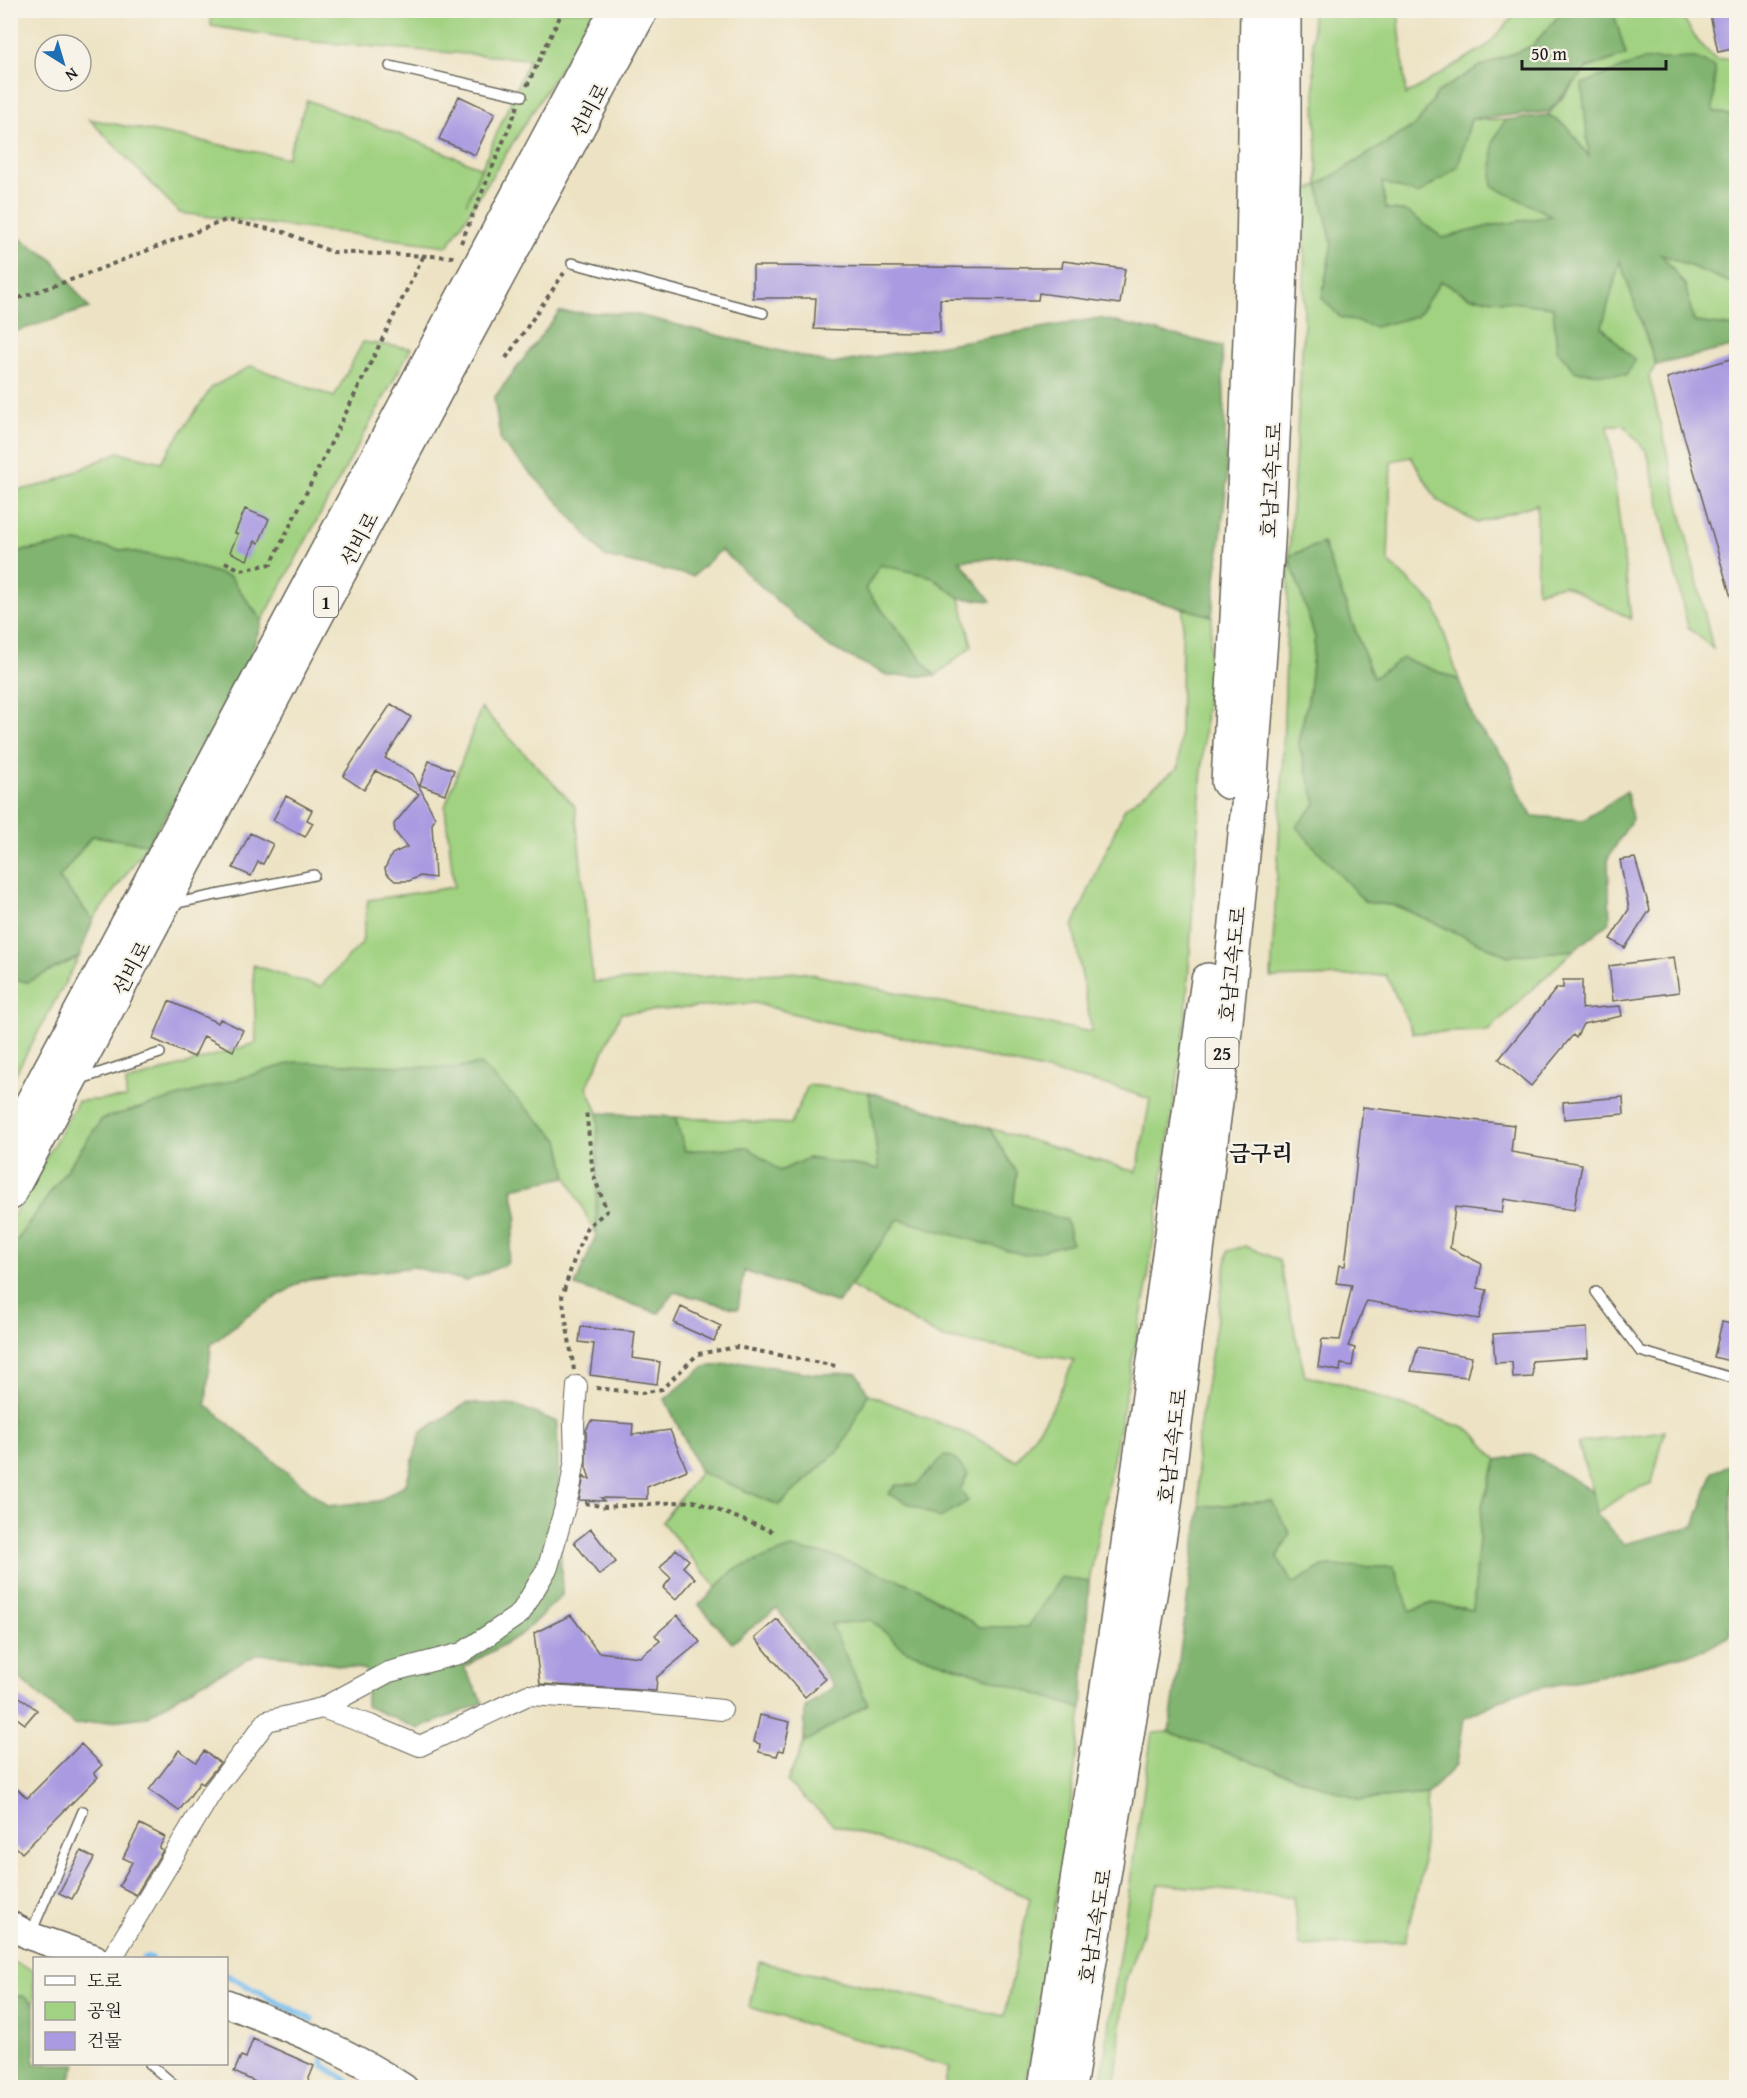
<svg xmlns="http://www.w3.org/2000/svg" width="1747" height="2098" font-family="'Gentium Book Plus','Noto Serif KR',serif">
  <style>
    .green { fill: #a1d281; stroke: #5e774e; stroke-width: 1.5 }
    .forest { fill: #80b46f; stroke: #4e6846; stroke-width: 1.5 }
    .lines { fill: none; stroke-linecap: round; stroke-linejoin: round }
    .stream { stroke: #77bdef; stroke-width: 6 }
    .building { fill: #a99ae1 }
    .lane-casing { stroke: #656257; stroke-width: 12 }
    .street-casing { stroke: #656257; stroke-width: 22 }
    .secondary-casing { stroke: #656257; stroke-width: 30 }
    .primary-casing { stroke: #656257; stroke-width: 33 }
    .highway-casing { stroke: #656257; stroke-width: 36 }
    .path { stroke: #656257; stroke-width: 4; stroke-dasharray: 4.5 4.5; stroke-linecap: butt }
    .lane { stroke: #fff; stroke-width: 9 }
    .street { stroke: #fff; stroke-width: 20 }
    .secondary { stroke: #fff; stroke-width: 27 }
    .primary { stroke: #fff; stroke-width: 30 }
    .highway { stroke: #fff; stroke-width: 33 }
    .labels { text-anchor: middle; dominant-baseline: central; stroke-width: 4.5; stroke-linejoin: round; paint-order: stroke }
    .shield { fill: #f7f3e8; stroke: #5e5c59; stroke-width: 1.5 }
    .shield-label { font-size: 18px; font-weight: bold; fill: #1c1c1c }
    .street-label { font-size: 20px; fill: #1c1c1c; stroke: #f7f3e8 }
    .quarter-label { font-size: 22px; font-weight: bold; fill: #1c1c1c; stroke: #f7f3e8 }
  </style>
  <rect width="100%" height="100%" fill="#f7f3e8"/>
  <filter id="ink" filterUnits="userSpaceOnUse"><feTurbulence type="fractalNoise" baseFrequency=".0167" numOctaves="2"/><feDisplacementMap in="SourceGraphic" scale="12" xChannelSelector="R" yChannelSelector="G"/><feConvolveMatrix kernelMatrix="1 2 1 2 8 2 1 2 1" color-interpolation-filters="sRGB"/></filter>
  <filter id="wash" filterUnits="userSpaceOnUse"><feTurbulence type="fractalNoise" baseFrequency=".008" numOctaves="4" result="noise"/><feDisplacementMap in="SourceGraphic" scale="24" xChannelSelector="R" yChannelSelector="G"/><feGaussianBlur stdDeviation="1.35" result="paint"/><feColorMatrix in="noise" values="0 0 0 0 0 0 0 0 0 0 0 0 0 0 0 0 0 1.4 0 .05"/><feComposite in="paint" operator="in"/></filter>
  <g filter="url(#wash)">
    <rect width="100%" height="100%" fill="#ede3c4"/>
    <path class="green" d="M 210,11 L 596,11 L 448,246 L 180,213 L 89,119 L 287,158 L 307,100 L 424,144 L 481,168 L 466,204 L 529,59 L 314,42 L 211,26 Z
      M 1312,11 L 1398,11 L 1406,95 L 1488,45 L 1518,11 L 1563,11 L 1532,46 L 1479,67 L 1438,92 L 1417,124 L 1318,185 L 1332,243 L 1322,298 L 1417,316 L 1441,281 L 1470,297 L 1553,307 L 1557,350 L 1635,361 L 1602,327 L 1620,260 L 1656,365 L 1649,376 L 1713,649 L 1688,627 L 1647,452 L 1624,425 L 1608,425 L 1631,619 L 1564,585 L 1537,591 L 1537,504 L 1477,523 L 1437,500 L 1411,457 L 1391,461 L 1388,562 L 1435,605 L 1459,680 L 1403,658 L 1373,679 L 1323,543 L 1289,556 L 1315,637 L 1308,700 L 1298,742 L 1316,803 L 1365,902 L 1397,906 L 1508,956 L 1574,950 L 1488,1031 L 1413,1033 L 1386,975 L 1271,978 L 1282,785 L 1289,556 L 1304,321 L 1305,192 L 1318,185 Z
      M 1613,11 L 1678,11 L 1698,41 L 1716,60 L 1736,57 L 1736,111 L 1732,116 L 1713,111 L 1715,67 L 1642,60 L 1614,72 L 1590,158 L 1567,127 L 1548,115 L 1587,68 L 1626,55 Z
      M 1471,119 L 1505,120 L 1493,142 L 1553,216 L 1490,226 L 1443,238 L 1408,212 L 1386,209 L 1382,182 L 1418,194 L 1458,167 Z
      M 1660,253 L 1736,285 L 1736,327 L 1694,322 L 1685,285 Z
      M 363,342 L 411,348 L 262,621 L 230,577 L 173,559 L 76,542 L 11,553 L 11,492 L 51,483 L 118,452 L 161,462 L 212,387 L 251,366 L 334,397 Z
      M 879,564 L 930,576 L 960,598 L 972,646 L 935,676 L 865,589 Z
      M 1183,608 L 1212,616 L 1185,1027 L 1146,1291 L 1089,1582 L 1061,1578 L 1028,1627 L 979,1627 L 917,1587 L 735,1569 L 717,1588 L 662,1522 L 700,1472 L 779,1505 L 841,1448 L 868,1394 L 974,1437 L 1016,1461 L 1050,1413 L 1074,1360 L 943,1338 L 850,1286 L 898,1219 L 1025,1255 L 1066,1220 L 1013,1205 L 1017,1173 L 989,1128 L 1137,1172 L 1150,1099 L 1111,1086 L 911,1039 L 817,1020 L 755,1003 L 621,1013 L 587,1087 L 598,1113 L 596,1235 L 567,1177 L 559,1140 L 480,1065 L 102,1119 L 11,1249 L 11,1220 L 78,1101 L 126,1098 L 126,1082 L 256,1043 L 253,965 L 320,987 L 362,943 L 368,900 L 454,887 L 445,807 L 481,708 L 575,806 L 593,982 L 802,972 L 1019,1019 L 1092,1032 L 1073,926 L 1125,808 L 1179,767 Z
      M 92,836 L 148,844 L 93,920 L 59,878 Z
      M 79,957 L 11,1082 L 11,979 L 27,982 Z
      M 808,1085 L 869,1092 L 879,1169 L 809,1158 L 780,1171 L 748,1147 L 685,1151 L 675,1117 L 791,1124 Z
      M 1245,1246 L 1279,1260 L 1305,1376 L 1338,1382 L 1472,1431 L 1497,1460 L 1482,1506 L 1473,1610 L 1433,1603 L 1410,1611 L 1323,1566 L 1293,1584 L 1277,1558 L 1272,1501 L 1200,1507 L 1196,1448 L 1228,1251 Z
      M 1665,1431 L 1652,1483 L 1626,1493 L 1596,1514 L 1593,1491 L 1578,1443 Z
      M 871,1620 L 905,1650 L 1082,1709 L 1067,1834 L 1025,2087 L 944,2087 L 949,2067 L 749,2007 L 759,1962 L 1004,2016 L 1030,1898 L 954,1865 L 833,1824 L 787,1782 L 804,1743 L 868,1704 L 831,1624 Z
      M 1169,1732 L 1360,1800 L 1427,1794 L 1422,1871 L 1405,1942 L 1299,1946 L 1293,1897 L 1159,1884 L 1125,1982 L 1115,2087 L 1100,2088 L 1152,1733 Z
      M 10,1961 L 31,1969 L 34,1973 L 34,2004 L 23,1996 L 11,1997 Z"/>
    <path class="forest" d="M 1563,11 L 1613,11 L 1626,55 L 1587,68 L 1548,112 L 1471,119 L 1458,167 L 1418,194 L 1382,182 L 1386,209 L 1408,212 L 1443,238 L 1490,226 L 1552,216 L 1492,186 L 1493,142 L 1505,120 L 1548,115 L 1567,127 L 1589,157 L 1582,84 L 1642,60 L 1695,58 L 1715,67 L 1713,111 L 1732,116 L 1736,111 L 1736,285 L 1661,254 L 1685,285 L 1694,322 L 1736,327 L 1736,346 L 1656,365 L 1620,261 L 1602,327 L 1635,361 L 1626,375 L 1576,372 L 1557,350 L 1553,307 L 1470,297 L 1441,281 L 1417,316 L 1375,327 L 1340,317 L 1322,298 L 1332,243 L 1318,185 L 1417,124 L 1438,92 L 1479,67 L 1532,46 Z
      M 10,232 L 52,259 L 89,308 L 11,333 Z
      M 559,312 L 634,314 L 832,364 L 1099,318 L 1222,346 L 1227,480 L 1212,616 L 1111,589 L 1019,556 L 960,561 L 991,601 L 960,598 L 930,576 L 880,565 L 865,589 L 935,676 L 889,676 L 826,645 L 721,550 L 693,576 L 605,557 L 563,507 L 501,442 L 494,398 Z
      M 76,542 L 173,559 L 230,577 L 262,621 L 245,672 L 181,791 L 148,844 L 92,836 L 59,878 L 93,920 L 79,957 L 27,982 L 11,979 L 11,553 Z
      M 1323,543 L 1373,678 L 1403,658 L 1459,680 L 1476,725 L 1509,764 L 1518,792 L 1532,816 L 1584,820 L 1627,791 L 1632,819 L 1608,858 L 1610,922 L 1574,950 L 1508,956 L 1397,906 L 1365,902 L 1296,827 L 1316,803 L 1298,742 L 1308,700 L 1315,637 L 1289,556 Z
      M 295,1062 L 454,1068 L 480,1064 L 559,1140 L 567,1177 L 512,1188 L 517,1216 L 507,1264 L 466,1281 L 414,1267 L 302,1281 L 246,1316 L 211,1345 L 206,1405 L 328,1506 L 379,1501 L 406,1484 L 421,1432 L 467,1403 L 518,1406 L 557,1422 L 562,1595 L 522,1634 L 464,1667 L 483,1703 L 418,1729 L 366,1706 L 366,1670 L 286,1656 L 258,1654 L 199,1684 L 146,1717 L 74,1725 L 11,1671 L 11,1249 L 102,1119 Z
      M 869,1092 L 989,1128 L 1017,1173 L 1013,1204 L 1066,1220 L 1072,1243 L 1025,1255 L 898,1219 L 838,1303 L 744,1271 L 738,1309 L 674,1292 L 659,1313 L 575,1286 L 596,1235 L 598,1113 L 675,1117 L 685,1151 L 748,1147 L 780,1171 L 808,1158 L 879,1169 Z
      M 743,1362 L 815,1374 L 857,1373 L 868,1394 L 841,1448 L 779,1505 L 700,1472 L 665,1399 L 704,1367 Z
      M 1530,1454 L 1593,1491 L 1596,1514 L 1624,1544 L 1694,1526 L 1713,1472 L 1731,1465 L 1730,1636 L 1704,1650 L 1604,1675 L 1516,1693 L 1464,1718 L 1457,1764 L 1427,1794 L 1360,1800 L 1169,1732 L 1200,1507 L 1272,1501 L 1290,1534 L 1277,1558 L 1293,1584 L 1323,1566 L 1394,1567 L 1410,1611 L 1433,1603 L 1473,1610 L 1482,1506 L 1497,1460 Z
      M 944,1456 L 953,1457 L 968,1474 L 960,1490 L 968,1501 L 940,1518 L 888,1494 L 896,1485 L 916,1485 Z
      M 791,1548 L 831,1555 L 917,1587 L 979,1627 L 1028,1627 L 1061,1577 L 1089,1582 L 1082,1709 L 905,1650 L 871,1620 L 831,1624 L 868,1704 L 804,1743 L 805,1708 L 834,1686 L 777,1608 L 732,1643 L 699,1605 L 735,1569 Z
      M 23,1996 L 34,2004 L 34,2064 L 76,2064 L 67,2087 L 11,2087 L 11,1997 Z"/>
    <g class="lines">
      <path class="stream" d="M 144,1958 L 152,1958
        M 226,1975 L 312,2020
        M 322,2060 L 323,2065 L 358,2088"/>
    </g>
    <g id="blocks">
      <path class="building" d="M 1709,10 L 1737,10 L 1737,48 L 1718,52 Z
        M 459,96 L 495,113 L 475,155 L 439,139 Z
        M 1063,261 L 1125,269 L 1120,304 L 1039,293 L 1038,300 L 940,299 L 940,332 L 911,332 L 814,329 L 816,298 L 753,298 L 753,266 L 1062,268 Z
        M 1737,357 L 1737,600 L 1732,601 L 1667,378 Z
        M 245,509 L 269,519 L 259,543 L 255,541 L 247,560 L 230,552 L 238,534 L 235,533 Z
        M 391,704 L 411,717 L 385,758 L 413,774 L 435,818 L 432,824 L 435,878 L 420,876 L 409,881 L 395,881 L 386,873 L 385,868 L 392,854 L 407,847 L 395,832 L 394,824 L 419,794 L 376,771 L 364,790 L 343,776 Z
        M 429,761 L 454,770 L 445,794 L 420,785 Z
        M 286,796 L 312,810 L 307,820 L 313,823 L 305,837 L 273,820 Z
        M 250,833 L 273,844 L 263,864 L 258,862 L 251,876 L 233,868 Z
        M 1635,858 L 1650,910 L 1625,948 L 1610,939 L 1629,909 L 1620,860 Z
        M 1674,957 L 1679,992 L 1613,1001 L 1609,966 Z
        M 1563,980 L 1582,980 L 1582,1009 L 1620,1006 L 1622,1016 L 1583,1024 L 1576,1038 L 1573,1035 L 1531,1086 L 1499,1059 L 1557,988 L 1563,988 Z
        M 169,1001 L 218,1023 L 220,1019 L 243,1030 L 233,1051 L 204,1036 L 194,1057 L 153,1039 Z
        M 1623,1097 L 1624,1114 L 1564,1119 L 1563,1102 Z
        M 1363,1107 L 1514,1125 L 1511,1152 L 1582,1164 L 1574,1210 L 1504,1199 L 1502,1213 L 1455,1207 L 1450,1248 L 1482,1264 L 1477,1288 L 1487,1290 L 1479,1319 L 1367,1301 L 1348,1346 L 1355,1348 L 1352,1366 L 1341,1364 L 1340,1371 L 1318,1367 L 1322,1339 L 1340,1340 L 1352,1285 L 1336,1283 L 1339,1265 L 1345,1266 Z
        M 681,1307 L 721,1326 L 714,1341 L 674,1323 Z
        M 1722,1322 L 1737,1325 L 1737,1363 L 1714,1357 Z
        M 581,1327 L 635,1332 L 632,1358 L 660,1362 L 657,1384 L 590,1375 L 594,1344 L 579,1342 Z
        M 1587,1328 L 1588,1357 L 1532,1361 L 1533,1377 L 1513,1378 L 1512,1362 L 1495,1363 L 1493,1334 Z
        M 1418,1347 L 1472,1357 L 1467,1377 L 1411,1371 Z
        M 591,1421 L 633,1424 L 632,1435 L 670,1430 L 687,1470 L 647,1487 L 647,1499 L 601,1498 L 604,1501 L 579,1500 L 584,1476 L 586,1479 L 590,1479 L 586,1467 L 586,1430 Z
        M 591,1529 L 616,1562 L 599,1575 L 574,1542 Z
        M 676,1549 L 689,1560 L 683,1567 L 695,1578 L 676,1600 L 663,1588 L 671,1578 L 660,1568 Z
        M 571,1615 L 598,1652 L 640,1657 L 660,1641 L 655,1635 L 678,1615 L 700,1642 L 657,1677 L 656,1691 L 540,1684 L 534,1633 Z
        M 777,1619 L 826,1679 L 805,1697 L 755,1638 Z
        M 10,1690 L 37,1710 L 25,1724 L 10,1713 Z
        M 760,1715 L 790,1722 L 784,1751 L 779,1750 L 777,1756 L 759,1752 L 760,1744 L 754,1742 Z
        M 81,1744 L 102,1765 L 94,1773 L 98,1777 L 22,1853 L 10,1841 L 10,1782 L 27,1798 Z
        M 179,1750 L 196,1762 L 204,1751 L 220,1763 L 203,1784 L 200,1782 L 179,1811 L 149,1790 Z
        M 140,1824 L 165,1837 L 159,1848 L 163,1850 L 136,1895 L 119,1886 L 132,1862 L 123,1858 Z
        M 81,1851 L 94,1858 L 72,1899 L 59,1893 Z
        M 253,2039 L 314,2066 L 305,2088 L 268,2088 L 234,2072 L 241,2056 L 246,2058 Z"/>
    </g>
  </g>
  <g filter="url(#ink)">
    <use href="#blocks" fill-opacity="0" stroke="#656257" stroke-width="1.5"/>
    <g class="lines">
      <defs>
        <path id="lane" d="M 390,66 L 522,96
          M 572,263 L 763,313
          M 172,904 L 314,875
          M 81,1079 L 160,1053
          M 1596,1292 L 1640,1351 L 1736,1379
          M 31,1933 L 83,1811
          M 150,2064 L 178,2088"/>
        <path id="street" d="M 322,1708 L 370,1725 L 420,1746 L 528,1695 L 632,1701 L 722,1710
          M 112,1958 L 210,1795 L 267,1721 L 322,1708 L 389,1672 L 462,1653 L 520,1614 L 548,1567 L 570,1489 L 575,1459 L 574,1424 L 577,1386"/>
        <path id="secondary" d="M 10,1925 L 30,1936 L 94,1958
          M 226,2003 C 287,2027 349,2051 404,2088"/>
        <path id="primary" d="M 10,1141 L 615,10
          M 10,1195 L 444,379 L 643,10"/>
        <path id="highway" d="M 1228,782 L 1244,490 L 1253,262 L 1257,10
          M 1045,2088 L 1115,1636 L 1208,980
          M 1069,2088 L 1165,1504 L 1225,1031 L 1251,776 L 1268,542 L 1280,291 L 1284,154 L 1284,10"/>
      </defs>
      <use href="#lane" class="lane-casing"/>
      <use href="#street" class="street-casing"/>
      <use href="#secondary" class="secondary-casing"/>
      <use href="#primary" class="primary-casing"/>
      <use href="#highway" class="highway-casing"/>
      <path class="path" d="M 527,86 L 563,10
        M 461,243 L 518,106
        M 10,301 L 79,277 L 226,220 L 284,232 L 332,252 L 455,257
        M 506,358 L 564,273
        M 225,562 L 241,570 L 271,564 L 424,255
        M 574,1370 L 562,1296 L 576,1254 L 587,1227 L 607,1211 L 593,1174 L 586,1110
        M 596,1388 L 642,1393 L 662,1389 L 698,1354 L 737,1347 L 836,1366
        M 585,1503 L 605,1507 L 694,1501 L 774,1532"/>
      <use href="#lane" class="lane"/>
      <use href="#street" class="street"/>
      <use href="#secondary" class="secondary"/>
      <use href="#primary" class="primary"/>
      <use href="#highway" class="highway"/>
    </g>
  </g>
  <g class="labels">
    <g class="shield">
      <rect x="314" y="587" width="24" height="30" rx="4.5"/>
      <rect x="1205.5" y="1038" width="33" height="30" rx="4.5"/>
    </g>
    <g class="shield-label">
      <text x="326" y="602">1</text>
      <text x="1222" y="1053">25</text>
    </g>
    <g class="street-label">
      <text transform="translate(589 110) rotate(-62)">선비로</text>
      <text transform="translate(1271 480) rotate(-87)">호남고속도로</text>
      <text transform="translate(359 539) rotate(-62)">선비로</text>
      <text transform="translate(1232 964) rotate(-84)">호남고속도로</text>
      <text transform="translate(131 968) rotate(-62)">선비로</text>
      <text transform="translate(1172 1446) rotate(-83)">호남고속도로</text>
      <text transform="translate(1095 1926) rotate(-81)">호남고속도로</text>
    </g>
    <g class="quarter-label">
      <text x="1261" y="1153">금구리</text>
    </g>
  </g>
  <rect width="1747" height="2098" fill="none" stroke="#f7f3e8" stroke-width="36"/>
  <rect x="33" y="1957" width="195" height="108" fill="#f7f3e8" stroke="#9f9d96" stroke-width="1.5"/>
  <rect x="45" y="1976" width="30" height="9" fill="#ffffff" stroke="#9f9d96" stroke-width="1.5"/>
  <text x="87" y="1987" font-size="18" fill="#1c1c1c">도로</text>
  <rect x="45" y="2002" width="30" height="18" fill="#a1d281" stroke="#9f9d96" stroke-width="1.5"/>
  <text x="87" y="2017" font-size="18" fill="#1c1c1c">공원</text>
  <rect x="45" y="2032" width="30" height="18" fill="#a99ae1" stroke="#9f9d96" stroke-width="1.5"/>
  <text x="87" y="2047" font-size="18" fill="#1c1c1c">건물</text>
  <g transform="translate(63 63) rotate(143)"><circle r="28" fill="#f7f3e8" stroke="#9f9d96" stroke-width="1.5"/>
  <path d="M0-4.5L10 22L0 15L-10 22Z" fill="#1f6fb2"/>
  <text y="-9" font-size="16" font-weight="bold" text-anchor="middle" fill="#1c1c1c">N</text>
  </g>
  <path d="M1522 60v9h144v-9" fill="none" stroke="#1c1c1c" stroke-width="3"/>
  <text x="1531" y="60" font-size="18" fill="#1c1c1c" stroke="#f7f3e8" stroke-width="4.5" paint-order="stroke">50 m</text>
</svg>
